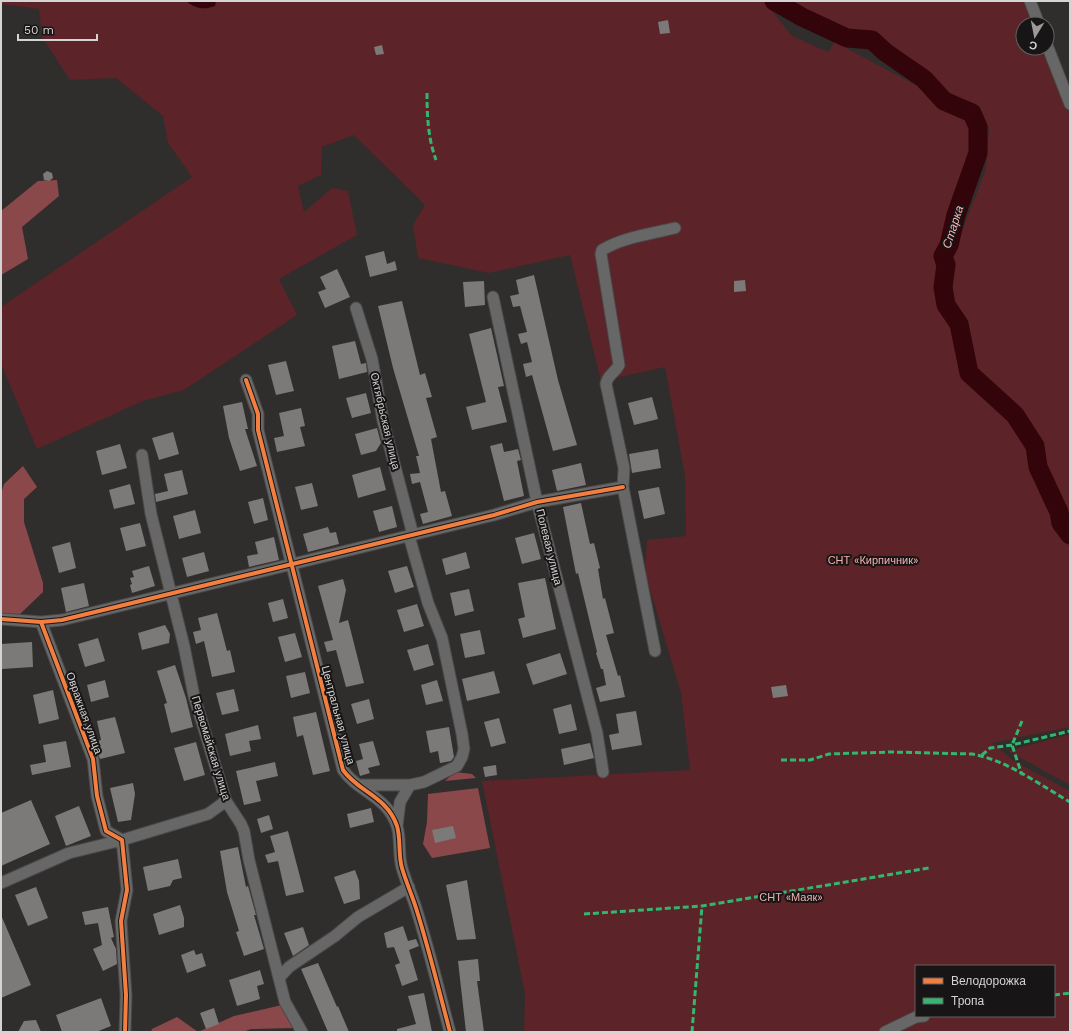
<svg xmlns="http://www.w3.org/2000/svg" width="1071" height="1033" font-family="'Work Sans',sans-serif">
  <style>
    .green { fill: #5c2328; fill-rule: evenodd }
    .forest { fill: #8b484a }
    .water { fill: #33040a }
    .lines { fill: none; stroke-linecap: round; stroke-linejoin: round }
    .river { stroke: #33040a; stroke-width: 19 }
    .building { fill: #7c7979 }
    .street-casing { stroke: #4a4848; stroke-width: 13 }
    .street { stroke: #676767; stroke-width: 11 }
    .quiet { stroke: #33b770; stroke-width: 3; stroke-dasharray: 6 3; stroke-linecap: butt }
    .cycleway-casing { stroke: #171515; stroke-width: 6 }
    .cycleway { stroke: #f27e40; stroke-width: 4 }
    .labels { text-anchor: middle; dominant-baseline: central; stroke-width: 4; stroke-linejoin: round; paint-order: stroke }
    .street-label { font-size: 11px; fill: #d6d3d3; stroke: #171515 }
    .park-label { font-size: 11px; fill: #f3afaf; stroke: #171515 }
    .water-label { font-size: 12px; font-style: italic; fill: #fab6b6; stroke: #171515 }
  </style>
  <rect width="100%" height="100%" fill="#302d2d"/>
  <path class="green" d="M 1,1 L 764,1 L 792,36 L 828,52 L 835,42 L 923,89 L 924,79 L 944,101 L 972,113 L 978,127 L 978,153 L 956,215 L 949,245 L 943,256 L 946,265 L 943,287 L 946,305 L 959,324 L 969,373 L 1015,415 L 1035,446 L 1038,467 L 1059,512 L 1061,523 L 1070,535 L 1070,727 L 992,743 L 1014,761 L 1070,791 L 1070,1032 L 524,1032 L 525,994 L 482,781 L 690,770 L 681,693 L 645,573 L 647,540 L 686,536 L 685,476 L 665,367 L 601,381 L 570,255 L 489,273 L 418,258 L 413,225 L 425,205 L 354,135 L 322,147 L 321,175 L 298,186 L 304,212 L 332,188 L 348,191 L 357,235 L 279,279 L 297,315 L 184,390 L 143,401 L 37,449 L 1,364 L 1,307 L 192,177 L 168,143 L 163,116 L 116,78 L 70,80 L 42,37 L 39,9 L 1,4 ZM 916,966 L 1054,966 L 1054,1016 L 916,1016 Z
    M 789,1 L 1025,1 L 1034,24 L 1023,24 L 1023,48 L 1044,48 L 1070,114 L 1070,531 L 1064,523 L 1061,510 L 1040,466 L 1038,446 L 1016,412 L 971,372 L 961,324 L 948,304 L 945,287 L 948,267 L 986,169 L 989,127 L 967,104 L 905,62 L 875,35 L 848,33 Z
    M 1070,734 L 1070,785 L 1008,751 Z"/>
  <path class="forest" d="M 57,180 L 59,196 L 22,227 L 28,259 L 1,275 L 1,211 L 38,181 Z
    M 23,466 L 37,487 L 24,499 L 24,522 L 43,583 L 43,592 L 18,616 L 1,613 L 1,494 L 4,484 Z
    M 455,772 L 472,774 L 476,778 L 445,781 Z
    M 478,788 L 490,848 L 432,858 L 423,844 L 427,822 L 428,794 Z
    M 282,1005 L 295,1028 L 251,1029 L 243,1032 L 151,1032 L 152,1029 L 177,1017 L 198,1032 L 234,1016 Z"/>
  <path class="water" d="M 186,1 L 216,1 L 215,6 C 203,10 196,9 186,1 Z"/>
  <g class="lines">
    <path class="river" d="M 774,1 L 802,17 L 847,38 L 872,40 L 885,52 L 924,79 L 944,101 L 972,113 L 978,127 L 978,153 L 956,215 L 949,245 L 943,256 L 946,265 L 943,287 L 946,305 L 959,324 L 969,373 L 1015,415 L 1035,446 L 1038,467 L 1059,512 L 1061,523 L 1070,535"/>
  </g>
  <path class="building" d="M 668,20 L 670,33 L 660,34 L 658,22 Z
    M 382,45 L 384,54 L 376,55 L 374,47 Z
    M 47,171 L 52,173 L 53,178 L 49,181 L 44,180 L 43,174 Z
    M 384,251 L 387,264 L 395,261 L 397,270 L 370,277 L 365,256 Z
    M 337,269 L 350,297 L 325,308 L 318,292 L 326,289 L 320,277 Z
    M 534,275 L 558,380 L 577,445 L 553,451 L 532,375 L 526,377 L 523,364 L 532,362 L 527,342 L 521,344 L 518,334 L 527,332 L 520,306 L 513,307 L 510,296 L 519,294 L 516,280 Z
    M 745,280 L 746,291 L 734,292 L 734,281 Z
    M 484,281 L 485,305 L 465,307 L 463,282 Z
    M 402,301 L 420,375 L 425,373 L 432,397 L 426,398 L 437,437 L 431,439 L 441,492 L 445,491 L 452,516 L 423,524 L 420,514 L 428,512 L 420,482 L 412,484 L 410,474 L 420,473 L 416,456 L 419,456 L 393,368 L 378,306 Z
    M 491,328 L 504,386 L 498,387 L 507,422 L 472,430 L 466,407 L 486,402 L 469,334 Z
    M 355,341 L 361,364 L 366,363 L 367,372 L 339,379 L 332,346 Z
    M 286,361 L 294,391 L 276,395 L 268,365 Z
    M 366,393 L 371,413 L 352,418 L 346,398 Z
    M 652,397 L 658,419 L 634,425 L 628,403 Z
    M 242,402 L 248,429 L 245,429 L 257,466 L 240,471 L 229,438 L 223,406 Z
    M 301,408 L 305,426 L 300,427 L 305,446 L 277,452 L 274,438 L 284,436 L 279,413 Z
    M 377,428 L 381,443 L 376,451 L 361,455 L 355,434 Z
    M 173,432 L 179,454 L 159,460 L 152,438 Z
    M 502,443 L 504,452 L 518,449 L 521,460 L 517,461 L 524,496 L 504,501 L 490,446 Z
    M 120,444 L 127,468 L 102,475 L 96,451 Z
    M 658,449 L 661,468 L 632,473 L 629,454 Z
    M 581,463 L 586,485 L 557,491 L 552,470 Z
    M 380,467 L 386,490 L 358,498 L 352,475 Z
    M 182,470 L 188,494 L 156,502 L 155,494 L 168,491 L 164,474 Z
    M 312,483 L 318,506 L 301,510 L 295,487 Z
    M 130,484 L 135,504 L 114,509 L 109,490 Z
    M 659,487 L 665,514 L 644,519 L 638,491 Z
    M 263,498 L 268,520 L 254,524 L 248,502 Z
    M 581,503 L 590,544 L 594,543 L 600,568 L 598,569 L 603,599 L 605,598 L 614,633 L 606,635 L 618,676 L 620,675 L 625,697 L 600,702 L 596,688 L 606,685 L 603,669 L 601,669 L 596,653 L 597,652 L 578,573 L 576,574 L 563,507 Z
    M 392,506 L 397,527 L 379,532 L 373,511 Z
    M 195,510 L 201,533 L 179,539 L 173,516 Z
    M 140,523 L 146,546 L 126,551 L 120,528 Z
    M 328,527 L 330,533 L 336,532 L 339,544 L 308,552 L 303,534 Z
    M 534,533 L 541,559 L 522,564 L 515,538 Z
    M 274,537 L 279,560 L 249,567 L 247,556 L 258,554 L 255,542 Z
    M 70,542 L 76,568 L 59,573 L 52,547 Z
    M 204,552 L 209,571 L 187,577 L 182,558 Z
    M 466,552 L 470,568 L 446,575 L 442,559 Z
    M 149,566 L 155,586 L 132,593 L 130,585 L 132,584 L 130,578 L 134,577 L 132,571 Z
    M 407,566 L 414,587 L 395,593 L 388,571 Z
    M 545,578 L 556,629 L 523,638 L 518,619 L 525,617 L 518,583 Z
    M 343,579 L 346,590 L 339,623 L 348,620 L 364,683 L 346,687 L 336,650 L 327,652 L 324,642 L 333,640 L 318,586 Z
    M 84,583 L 89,606 L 66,612 L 61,588 Z
    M 469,589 L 474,611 L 455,616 L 450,593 Z
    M 283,599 L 288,618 L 273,622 L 268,603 Z
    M 417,604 L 424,626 L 404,632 L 397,610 Z
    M 217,613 L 227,651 L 230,650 L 235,672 L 212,677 L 204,641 L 196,644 L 193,632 L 201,630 L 198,618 Z
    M 165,625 L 170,634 L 169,643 L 142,650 L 138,633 Z
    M 480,630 L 485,654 L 465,658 L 460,634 Z
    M 295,633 L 302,657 L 285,662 L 278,637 Z
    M 98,638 L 105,661 L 85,667 L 78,644 Z
    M 32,642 L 33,667 L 2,669 L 1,644 Z
    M 428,644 L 434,665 L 414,671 L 407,650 Z
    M 560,653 L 567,674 L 533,685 L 526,664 Z
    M 175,665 L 186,698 L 193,727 L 171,733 L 164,704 L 167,703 L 157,671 Z
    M 494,671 L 500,693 L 467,701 L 462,679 Z
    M 305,672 L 310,693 L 291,698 L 286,676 Z
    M 105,680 L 109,697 L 91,702 L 87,685 Z
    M 437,680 L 443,701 L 426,705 L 421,685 Z
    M 786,685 L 788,696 L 773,698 L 771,687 Z
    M 234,689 L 239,711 L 222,715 L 216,693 Z
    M 53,690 L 59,719 L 39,724 L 33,695 Z
    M 369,699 L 374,719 L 357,724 L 351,704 Z
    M 571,704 L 577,730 L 559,734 L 553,709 Z
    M 636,711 L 642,745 L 612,750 L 609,735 L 619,733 L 616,714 Z
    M 316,712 L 330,771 L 313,775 L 303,735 L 297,737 L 293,717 Z
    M 115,717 L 125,753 L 100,759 L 94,742 L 101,740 L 97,721 Z
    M 499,718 L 506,743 L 491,747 L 484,722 Z
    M 258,725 L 261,739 L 249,741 L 251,751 L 230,756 L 225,734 Z
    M 449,727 L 454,757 L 451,761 L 440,763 L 438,751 L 430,753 L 426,731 Z
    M 66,741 L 71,767 L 32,775 L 30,765 L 46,762 L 43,745 Z
    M 373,741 L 380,765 L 368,768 L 370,773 L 360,776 L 356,761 L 363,759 L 359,744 Z
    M 196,742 L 205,775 L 184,781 L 174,748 Z
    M 590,743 L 594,758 L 564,765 L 561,749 Z
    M 275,762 L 278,776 L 256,781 L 261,801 L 244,805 L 236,771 Z
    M 496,765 L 497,775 L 485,777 L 483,767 Z
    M 133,783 L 135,794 L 131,820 L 118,822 L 110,788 Z
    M 31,800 L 50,844 L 1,866 L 1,813 Z
    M 79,806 L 91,836 L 66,846 L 55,816 Z
    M 371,808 L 374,822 L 350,828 L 347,814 Z
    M 269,815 L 273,829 L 261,833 L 257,819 Z
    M 453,826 L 456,838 L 435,843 L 432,830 Z
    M 288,831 L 304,892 L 286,896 L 278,861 L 268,863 L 265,855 L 275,852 L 270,836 Z
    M 238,847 L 246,887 L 248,886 L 256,915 L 254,915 L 264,949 L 244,956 L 236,932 L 239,931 L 227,892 L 220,851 Z
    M 178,859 L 182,878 L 173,880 L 170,886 L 148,891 L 143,867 Z
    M 355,870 L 359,881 L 360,899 L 344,904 L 334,877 Z
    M 467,880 L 476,939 L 457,940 L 446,885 Z
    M 36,887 L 48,918 L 28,926 L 15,895 Z
    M 180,905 L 184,918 L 184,927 L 159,935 L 153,914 Z
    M 108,907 L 114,937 L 111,938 L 116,949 L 117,964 L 103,971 L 93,949 L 102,945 L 98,923 L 85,925 L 82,912 Z
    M 1,915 L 31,985 L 1,998 Z
    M 403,926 L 408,941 L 416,939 L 419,946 L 409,950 L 418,980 L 402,986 L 395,965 L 400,963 L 394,947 L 387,948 L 384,933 Z
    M 303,927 L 309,945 L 293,956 L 284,933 Z
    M 194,950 L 196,955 L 202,953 L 206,966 L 187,973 L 181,955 Z
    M 478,959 L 480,981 L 477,981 L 484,1032 L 466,1032 L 458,961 Z
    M 318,963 L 337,1007 L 338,1006 L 349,1032 L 328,1032 L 301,969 Z
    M 260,970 L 264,984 L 257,986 L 260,999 L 237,1006 L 229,980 Z
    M 424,993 L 432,1032 L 397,1032 L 397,1029 L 416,1024 L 408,996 Z
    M 101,998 L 111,1026 L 96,1032 L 62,1032 L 56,1015 Z
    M 214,1008 L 219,1024 L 206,1029 L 200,1013 Z
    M 36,1020 L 41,1032 L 18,1032 L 24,1021 Z"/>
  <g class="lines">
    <defs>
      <path id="street" d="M 1030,1 L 1039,24
        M 1047,45 L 1070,104
        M 493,297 L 537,502 L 597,733 L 603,772
        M 356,308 L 372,359 L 383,421 L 413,535
        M 246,380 L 258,414 L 258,430 L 343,770 C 358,792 387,796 397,826 C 401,839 398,855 402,868 C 406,882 412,895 416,908 C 429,949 439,991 450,1032
        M 142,455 L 151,514 L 184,646 L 194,696 L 226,801 L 241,824 L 244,831 L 249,860 L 285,1002 L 302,1032
        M 1,619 L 41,622 L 62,620 L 494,515 L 537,502 L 623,487
        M 41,622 L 93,759 L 97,796 L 106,831 L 122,840 L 127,890 L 121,921 L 126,995 L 125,1032
        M 655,651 L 623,487 L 624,468 L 606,384 C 607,375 615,373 619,365 L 601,254 L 602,250 C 623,237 651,234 675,228
        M 359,785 L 410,785 L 424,782 L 457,766 L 462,757 L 464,749 L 462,734 L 442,638 L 428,603 L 409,536
        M 397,826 L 400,802 L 410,785
        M 1,883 L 69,853 L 122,840 L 208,814 L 226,801
        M 279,978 L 289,967 L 335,936 L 358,917 L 409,887
        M 885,1032 L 916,1017 L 924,1016"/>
    </defs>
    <use href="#street" class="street-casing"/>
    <use href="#street" class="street"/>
    <path class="quiet" d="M 427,93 C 427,116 428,138 436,160
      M 1022,721 L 1012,745 L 1022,775
      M 982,755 L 990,748 L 1012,745 L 1070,731
      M 781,760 L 810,760 L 829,754 L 891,752 L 972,754 C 1007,760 1040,785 1070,802
      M 584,914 L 702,906 L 929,868
      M 1054,995 L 1070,993
      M 692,1032 L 702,906"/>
    <defs>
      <path id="cycleway" d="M 246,380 L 258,414 L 258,430 L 343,770 C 358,792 387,796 397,826 C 401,839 398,855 402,868 C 406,882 412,895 416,908 C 429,949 439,991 450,1032
        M 1,619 L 41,622 L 62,620 L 494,515 L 537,502 L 623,487
        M 41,622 L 93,759 L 97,796 L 106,831 L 122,840 L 127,890 L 121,921 L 126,995 L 125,1032"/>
    </defs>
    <use href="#cycleway" class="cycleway-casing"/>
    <use href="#cycleway" class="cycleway"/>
  </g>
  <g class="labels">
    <g class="street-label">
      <text transform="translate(385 421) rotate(77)">Октябрьская улица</text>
      <text transform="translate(549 547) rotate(76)">Полевая улица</text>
      <text transform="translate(84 713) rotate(70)">Овражная улица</text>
      <text transform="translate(338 715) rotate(75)">Центральная улица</text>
      <text transform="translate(211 748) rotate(73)">Первомайская улица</text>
    </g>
    <g class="park-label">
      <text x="873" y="560">СНТ «Кирпичник»</text>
      <text x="791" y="897">СНТ «Маяк»</text>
    </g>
    <g class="water-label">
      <text transform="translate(953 227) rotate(-72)">Старка</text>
    </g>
  </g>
  <rect width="1071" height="1033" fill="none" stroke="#d6d3d3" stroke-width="4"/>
  <rect x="915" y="965" width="140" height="52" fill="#171515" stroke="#636161"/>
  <rect x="923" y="978" width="20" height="6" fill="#f27e40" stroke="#636161"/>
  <text x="951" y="985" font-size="12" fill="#d6d3d3">Велодорожка</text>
  <rect x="923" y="998" width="20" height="6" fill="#33b770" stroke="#636161"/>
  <text x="951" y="1005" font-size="12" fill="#d6d3d3">Тропа</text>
  <g transform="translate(1035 36) rotate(190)"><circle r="19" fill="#171515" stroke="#636161"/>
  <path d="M0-3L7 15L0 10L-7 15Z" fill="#9c9999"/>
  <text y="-6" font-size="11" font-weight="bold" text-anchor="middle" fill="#d6d3d3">С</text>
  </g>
  <path d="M18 34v6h79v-6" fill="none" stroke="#d6d3d3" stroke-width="2"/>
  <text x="24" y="34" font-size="12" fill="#d6d3d3" stroke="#171515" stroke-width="3" paint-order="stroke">50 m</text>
</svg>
